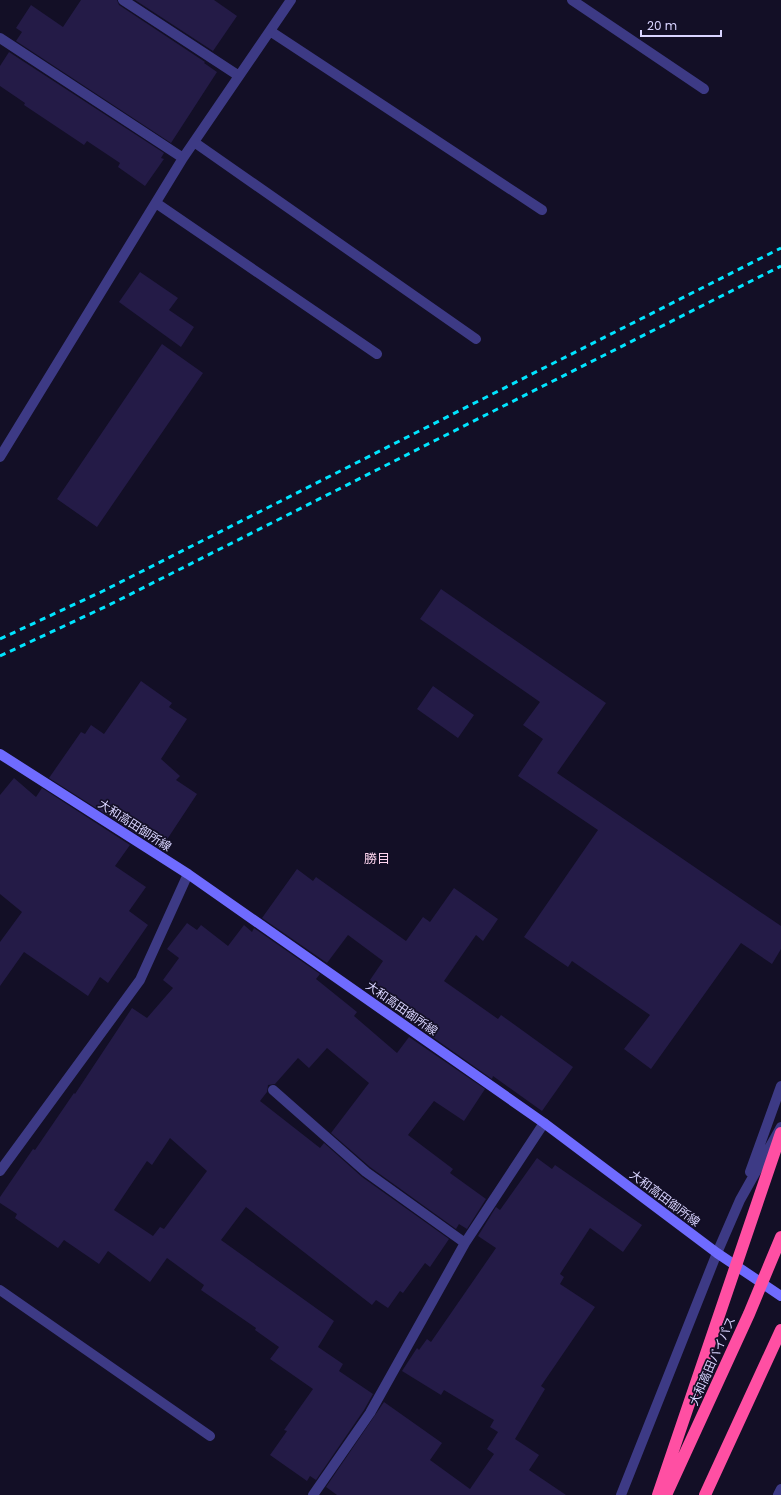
<svg xmlns="http://www.w3.org/2000/svg" width="781" height="1495" font-family="Poppins,'Noto Sans JP',sans-serif">
  <style>
    .building { fill: #241b47; fill-rule: evenodd }
    .lines { fill: none; stroke-linecap: round; stroke-linejoin: round }
    .street { stroke: #3d3a85; stroke-width: 10 }
    .secondary { stroke: #6f6bff; stroke-width: 10 }
    .highway { stroke: #ff4fa3; stroke-width: 12 }
    .rail { stroke: #00e5ff; stroke-width: 3; stroke-dasharray: 6 5; stroke-linecap: butt }
    .highway-bridge { stroke: #ff4fa3; stroke-width: 12 }
    .labels { text-anchor: middle; dominant-baseline: central; stroke-width: 3.5; stroke-linejoin: round; paint-order: stroke }
    .street-label { font-size: 12px; fill: #d9d4ff; stroke: #130f26 }
    .neighbourhood-label { font-size: 13px; fill: #ffd6f0; stroke: #130f26 }
  </style>
  <rect width="100%" height="100%" fill="#130f26"/>
  <path class="building" d="M 81,0 L 117,0 L 119,5 L 205,62 L 204,63 L 217,72 L 171,143 L 16,41 L 22,32 L 16,28 L 31,5 L 63,27 Z
    M 135,0 L 214,0 L 237,16 L 213,51 Z
    M 9,52 L 164,153 L 161,158 L 164,159 L 145,186 L 118,167 L 120,163 L 87,141 L 84,145 L 24,105 L 25,103 L 0,86 L 0,66 Z
    M 140,272 L 178,298 L 169,310 L 194,327 L 181,347 L 119,302 Z
    M 162,344 L 203,373 L 97,527 L 57,499 Z
    M 441,589 L 606,703 L 557,773 L 781,926 L 781,949 L 772,964 L 741,943 L 651,1069 L 624,1049 L 650,1015 L 572,961 L 568,967 L 524,937 L 598,830 L 518,776 L 543,739 L 523,725 L 540,702 L 420,619 Z
    M 141,681 L 172,703 L 169,707 L 187,719 L 161,759 L 180,776 L 176,780 L 197,794 L 166,841 L 143,826 L 137,834 L 49,778 L 81,732 L 85,734 L 91,725 L 104,734 Z
    M 433,686 L 474,715 L 458,738 L 417,709 Z
    M 14,778 L 36,797 L 42,788 L 130,845 L 115,866 L 146,887 L 129,911 L 148,925 L 108,983 L 100,977 L 88,996 L 24,952 L 0,986 L 0,942 L 22,912 L 0,894 L 0,795 Z
    M 297,869 L 313,881 L 316,877 L 406,941 L 423,917 L 430,922 L 454,888 L 498,919 L 483,941 L 476,935 L 444,981 L 498,1019 L 501,1015 L 573,1067 L 542,1111 L 493,1076 L 492,1079 L 417,1026 L 423,1018 L 370,980 L 383,961 L 348,935 L 327,963 L 262,918 Z
    M 187,923 L 197,930 L 201,925 L 228,946 L 244,925 L 252,932 L 254,928 L 320,974 L 316,979 L 357,1012 L 354,1016 L 397,1053 L 409,1037 L 485,1089 L 464,1121 L 434,1101 L 408,1135 L 453,1169 L 450,1173 L 486,1199 L 467,1229 L 459,1224 L 456,1229 L 370,1167 L 331,1133 L 369,1083 L 327,1048 L 309,1068 L 298,1058 L 275,1084 L 268,1085 L 267,1092 L 260,1101 L 320,1148 L 324,1143 L 362,1177 L 449,1239 L 430,1267 L 425,1263 L 403,1293 L 400,1291 L 388,1308 L 376,1300 L 372,1305 L 246,1207 L 221,1240 L 334,1321 L 318,1347 L 343,1364 L 339,1371 L 373,1394 L 364,1410 L 316,1480 L 310,1476 L 307,1481 L 270,1455 L 287,1431 L 284,1430 L 313,1389 L 270,1359 L 279,1347 L 255,1330 L 256,1328 L 201,1290 L 204,1285 L 167,1258 L 150,1282 L 108,1251 L 99,1264 L 64,1240 L 58,1248 L 15,1218 L 17,1214 L 0,1203 L 0,1197 L 33,1149 L 35,1150 L 74,1093 L 75,1094 L 132,1008 L 147,1018 L 173,988 L 163,980 L 179,958 L 167,949 ZM 170,1138 L 207,1171 L 164,1229 L 160,1227 L 153,1236 L 114,1210 L 147,1161 L 152,1165 Z
    M 537,1158 L 552,1169 L 555,1165 L 642,1225 L 623,1252 L 590,1228 L 560,1274 L 564,1277 L 560,1284 L 595,1307 L 541,1386 L 545,1389 L 515,1439 L 539,1455 L 529,1470 L 566,1495 L 337,1495 L 326,1487 L 384,1402 L 442,1443 L 430,1460 L 470,1489 L 494,1454 L 487,1449 L 498,1432 L 490,1427 L 494,1420 L 444,1390 L 441,1395 L 402,1371 L 417,1348 L 419,1350 L 427,1339 L 431,1342 L 496,1248 L 478,1236 L 496,1207 L 500,1210 Z"/>
  <g class="lines">
    <path class="street" d="M 123,0 L 239,76
      M 572,0 L 704,89
      M 270,31 L 542,210
      M 0,38 L 183,158
      M 194,142 L 476,339
      M 156,203 L 377,354
      M 0,457 L 183,158 L 291,0
      M 273,1090 L 366,1172 L 465,1243
      M 0,1171 L 140,980 L 188,874
      M 750,1172 L 781,1086
      M 0,1290 L 210,1436
      M 313,1495 L 370,1413 L 465,1243 L 544,1123
      M 621,1495 L 717,1253 L 740,1200 L 781,1127
      M 778,1495 L 781,1489"/>
    <path class="secondary" d="M 0,754 L 188,874 L 544,1123 L 717,1253 L 781,1296"/>
    <path class="highway" d="M 705,1495 L 781,1330"/>
    <path class="rail" d="M 0,639 L 103,591 L 781,248
      M 0,656 L 109,605 L 781,266"/>
    <path class="highway-bridge" d="M 658,1495 L 781,1133
      M 666,1495 L 749,1314 L 781,1237"/>
  </g>
  <g class="labels">
    <g class="street-label">
      <text transform="translate(135 825) rotate(33)">大和高田御所線</text>
      <text transform="translate(402 1008) rotate(35)">大和高田御所線</text>
      <text transform="translate(665 1198) rotate(37)">大和高田御所線</text>
      <text transform="translate(712 1361) rotate(-66)">大和高田バイパス</text>
    </g>
    <g class="neighbourhood-label">
      <text x="377" y="858">勝目</text>
    </g>
  </g>
  <path d="M641 30v6h80v-6" fill="none" stroke="#d9d4ff" stroke-width="2"/>
  <text x="647" y="30" font-size="12" fill="#d9d4ff" stroke="#130f26" stroke-width="3" paint-order="stroke">20 m</text>
</svg>
